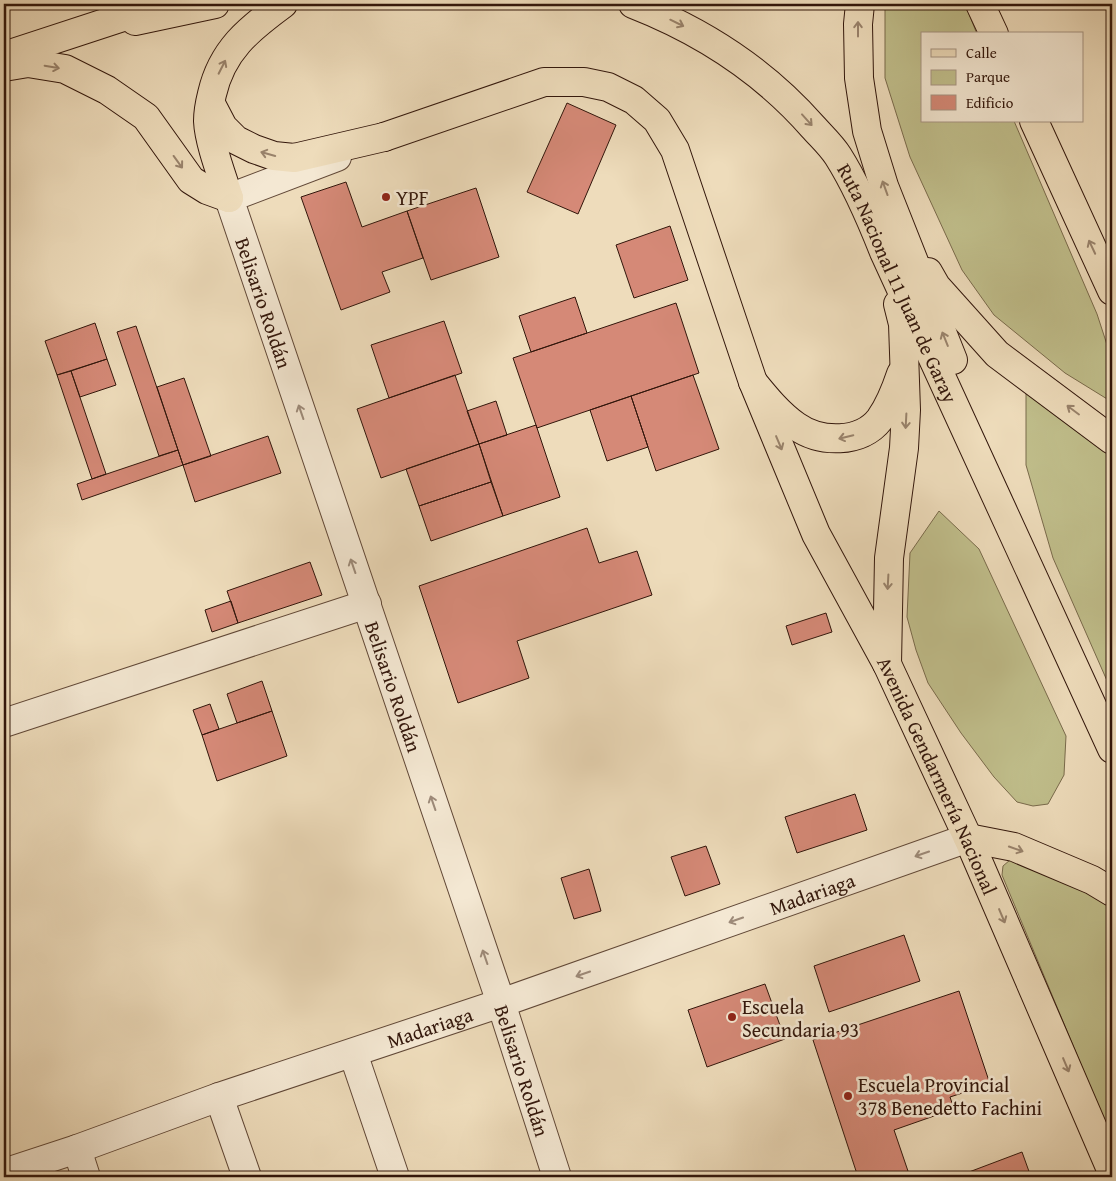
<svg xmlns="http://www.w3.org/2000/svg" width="1116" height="1181" font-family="'Gentium Book Plus',serif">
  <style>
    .green { fill: #c0be8b; stroke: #796a4b }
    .building { fill: #d58977; stroke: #32160b }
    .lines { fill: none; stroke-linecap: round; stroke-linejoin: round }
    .minor-casing { stroke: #614837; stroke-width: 30 }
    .major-casing { stroke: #32160b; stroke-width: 30 }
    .highway-casing { stroke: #32160b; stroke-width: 30 }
    .minor { stroke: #f4e8d3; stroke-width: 28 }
    .major { stroke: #eedcbb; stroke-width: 28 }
    .highway { stroke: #eedcbb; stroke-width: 28 }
    .oneway { stroke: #99836c }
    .oneway2 { stroke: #9d8a79 }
    .poi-dot { fill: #8f2418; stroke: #f4e8d3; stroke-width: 2 }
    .labels { text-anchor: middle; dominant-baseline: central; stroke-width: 5; stroke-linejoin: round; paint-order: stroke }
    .poi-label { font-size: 20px; fill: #32160b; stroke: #f4e8d3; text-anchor: start }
    .street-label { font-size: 20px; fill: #32160b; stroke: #f4e8d3 }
  </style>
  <rect width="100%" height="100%" fill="#eedcbb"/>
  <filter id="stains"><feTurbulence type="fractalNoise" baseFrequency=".004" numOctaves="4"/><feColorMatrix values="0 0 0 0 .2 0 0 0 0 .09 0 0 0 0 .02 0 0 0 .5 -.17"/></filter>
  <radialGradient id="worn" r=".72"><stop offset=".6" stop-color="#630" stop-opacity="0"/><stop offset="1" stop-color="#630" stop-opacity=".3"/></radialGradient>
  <path class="green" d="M 886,4 L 965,4 L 977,34 L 922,34 L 922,121 L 1014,121 L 1097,314 L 1112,360 L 1112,402 L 1065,373 L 994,315 L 962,270 L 910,157 L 885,78 L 885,9 Z
    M 1026,393 L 1067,419 L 1112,453 L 1112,692 L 1053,558 L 1026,465 Z
    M 939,511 L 979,549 L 1066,736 L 1064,775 L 1048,804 L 1033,806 L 1017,802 L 994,777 L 961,733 L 928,683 L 916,650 L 907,617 L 910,553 Z
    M 1023,857 L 1083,882 L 1112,906 L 1112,1139 L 1002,875 L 1003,866 L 1010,860 Z"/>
  <path class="building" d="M 567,103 L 616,125 L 578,214 L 527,192 Z
    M 346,182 L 362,227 L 407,211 L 423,258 L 382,272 L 390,292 L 341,310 L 301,197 Z
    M 476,188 L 499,257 L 431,280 L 407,211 Z
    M 670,226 L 688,280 L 634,298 L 616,245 Z
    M 575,297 L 587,333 L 531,352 L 519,316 Z
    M 676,303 L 699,373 L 537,428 L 513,358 Z
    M 444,321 L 462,373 L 389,398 L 371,345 Z
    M 95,323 L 107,359 L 57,375 L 45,341 Z
    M 136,326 L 178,450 L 159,456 L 117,332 Z
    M 107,359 L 116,385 L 80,397 L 71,371 Z
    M 71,371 L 106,474 L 92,479 L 57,375 Z
    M 455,375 L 479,444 L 381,478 L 357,409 Z
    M 693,375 L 719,449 L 656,471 L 631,396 Z
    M 184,378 L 211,456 L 183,465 L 157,387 Z
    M 631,396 L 648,447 L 607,461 L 590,410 Z
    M 496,401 L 507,435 L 479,444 L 467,411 Z
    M 536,425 L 560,497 L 503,516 L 479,444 Z
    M 268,436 L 281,473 L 195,502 L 183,465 Z
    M 479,444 L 491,482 L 419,506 L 406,469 Z
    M 178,450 L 183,465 L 82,500 L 77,484 Z
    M 491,482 L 503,516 L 431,541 L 419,506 Z
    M 587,528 L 599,563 L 637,551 L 652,595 L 517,641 L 529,678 L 458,703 L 419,586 Z
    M 310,562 L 322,595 L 238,623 L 227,591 Z
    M 231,601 L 238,623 L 212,632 L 205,610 Z
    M 826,613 L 832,632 L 792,645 L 786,626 Z
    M 262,681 L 272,711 L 237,723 L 227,694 Z
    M 210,704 L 219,729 L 202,735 L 193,710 Z
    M 272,711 L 287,756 L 217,781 L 202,735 Z
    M 855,794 L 867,830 L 797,853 L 785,817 Z
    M 706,846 L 720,884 L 685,896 L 671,857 Z
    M 589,869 L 601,911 L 574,919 L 561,878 Z
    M 904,935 L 920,981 L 829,1012 L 814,966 Z
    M 765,984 L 785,1039 L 707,1067 L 688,1010 Z
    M 959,991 L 990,1084 L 950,1097 L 954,1109 L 894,1130 L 910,1177 L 858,1177 L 813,1040 Z
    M 1022,1152 L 1031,1177 L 971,1177 L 969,1172 Z"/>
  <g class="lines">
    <defs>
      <g id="minor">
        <path id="s1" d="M 337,157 L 229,198 L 501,1003 L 557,1177"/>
        <path d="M 4,723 L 367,604"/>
        <path d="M 353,1053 L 395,1177"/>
        <path d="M 219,1097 L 247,1177"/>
        <path d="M 77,1149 L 86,1177"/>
        <path id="s2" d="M 4,1173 L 77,1149 L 219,1097 L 501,1003 L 968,838"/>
      </g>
      <g id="major">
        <path d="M 980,4 L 994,34"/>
        <path d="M 1034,121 L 1112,291"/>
        <path id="s3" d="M 384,137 L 544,82 L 584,82 L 608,87 L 634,100 L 657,120 L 675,150 L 753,382 L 816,534 L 887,664 L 968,838 L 1112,1172"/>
      </g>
      <g id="highway">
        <path id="s4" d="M 633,4 C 702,31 764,71 813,127 C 821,136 831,145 838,156 C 857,186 871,219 884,252 L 1112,749"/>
        <path d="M 860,4 L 858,24 L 859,78 L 867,131 L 884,186 L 953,360"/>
        <path d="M 135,21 L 215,4"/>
        <path d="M 4,56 L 123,17 L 154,4"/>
        <path d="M 4,67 L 28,63 L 65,69 L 107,90 L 146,117 L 191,180 L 207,190 L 229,198"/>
        <path d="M 211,104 L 223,127 L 236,140 L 254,149 L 274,156 L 294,158 L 384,137"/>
        <path d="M 229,198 C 222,176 209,143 208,121 C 208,112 210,102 212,94 C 222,50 249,29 283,4"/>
        <path d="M 928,272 L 936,286 L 997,354 L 1112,440"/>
        <path d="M 753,382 C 766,398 779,414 796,426 C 820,443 861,444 880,419 C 890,405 896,389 901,374"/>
        <path d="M 887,664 L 889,558 L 904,448 L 906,410 L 903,324 L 898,304"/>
        <path d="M 968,838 L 1014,847 L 1092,880 L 1112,892"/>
      </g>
    </defs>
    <use href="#minor" class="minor-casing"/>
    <use href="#major" class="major-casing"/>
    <use href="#highway" class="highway-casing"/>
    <use href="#minor" class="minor"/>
    <use href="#major" class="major"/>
    <use href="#highway" class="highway"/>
  </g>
  <defs><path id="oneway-shaft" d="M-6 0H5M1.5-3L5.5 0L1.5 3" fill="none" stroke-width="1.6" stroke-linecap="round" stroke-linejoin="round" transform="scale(1.25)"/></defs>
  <g class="oneway">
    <use href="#oneway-shaft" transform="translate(677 23) rotate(26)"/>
    <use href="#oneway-shaft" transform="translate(858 29) rotate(-90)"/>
    <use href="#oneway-shaft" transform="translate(52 67) rotate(10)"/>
    <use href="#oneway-shaft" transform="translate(222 67) rotate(-63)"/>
    <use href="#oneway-shaft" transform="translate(807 120) rotate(48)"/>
    <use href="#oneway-shaft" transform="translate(268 154) rotate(-164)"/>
    <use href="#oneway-shaft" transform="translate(178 162) rotate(54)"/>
    <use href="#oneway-shaft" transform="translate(885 188) rotate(-110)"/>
    <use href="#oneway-shaft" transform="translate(1092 247) rotate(-115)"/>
    <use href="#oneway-shaft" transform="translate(945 339) rotate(-112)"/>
    <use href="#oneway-shaft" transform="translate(1073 410) rotate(-143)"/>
    <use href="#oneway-shaft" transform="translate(906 421) rotate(93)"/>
    <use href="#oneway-shaft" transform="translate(846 437) rotate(167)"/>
    <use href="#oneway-shaft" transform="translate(779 443) rotate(67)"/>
    <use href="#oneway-shaft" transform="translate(888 582) rotate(93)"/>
    <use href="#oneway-shaft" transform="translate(1016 849) rotate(19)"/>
    <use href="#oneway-shaft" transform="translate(1002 916) rotate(67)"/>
    <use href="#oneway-shaft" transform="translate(1066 1065) rotate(67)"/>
  </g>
  <g class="oneway2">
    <use href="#oneway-shaft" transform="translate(301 412) rotate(-109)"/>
    <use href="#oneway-shaft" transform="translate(353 566) rotate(-109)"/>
    <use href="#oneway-shaft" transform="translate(433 803) rotate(-109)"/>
    <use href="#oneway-shaft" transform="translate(922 854) rotate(161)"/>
    <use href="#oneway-shaft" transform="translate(736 920) rotate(161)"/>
    <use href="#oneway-shaft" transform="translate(485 957) rotate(-109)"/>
    <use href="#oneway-shaft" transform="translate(583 974) rotate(161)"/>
  </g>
  <g class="poi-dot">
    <circle cx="386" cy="197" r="5"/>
    <circle cx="732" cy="1017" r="5"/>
    <circle cx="848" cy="1096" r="5"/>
  </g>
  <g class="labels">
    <g class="poi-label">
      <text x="396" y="197">YPF</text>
      <text x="742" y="1006">Escuela<tspan x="742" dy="23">Secundaria 93</tspan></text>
      <text x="858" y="1084">Escuela Provincial<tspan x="858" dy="23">378 Benedetto Fachini</tspan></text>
    </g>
    <g class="street-label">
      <text stroke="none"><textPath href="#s4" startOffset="399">Ruta Nacional 11 Juan de Garay</textPath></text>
      <text stroke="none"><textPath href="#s1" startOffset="226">Belisario Roldán</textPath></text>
      <text stroke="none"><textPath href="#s1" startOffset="631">Belisario Roldán</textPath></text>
      <text stroke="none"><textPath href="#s3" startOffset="1008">Avenida Gendarmería Nacional</textPath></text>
      <text stroke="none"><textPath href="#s2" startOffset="855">Madariaga</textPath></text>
      <text stroke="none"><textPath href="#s2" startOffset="450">Madariaga</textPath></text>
      <text stroke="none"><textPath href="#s1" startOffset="1036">Belisario Roldán</textPath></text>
    </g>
  </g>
  <rect width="1116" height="1181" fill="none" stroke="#eedcbb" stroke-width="20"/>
  <rect x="5" y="5" width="1106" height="1171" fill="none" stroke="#32160b" stroke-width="2.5"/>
  <rect x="10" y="10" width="1096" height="1161" fill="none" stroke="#32160b"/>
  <rect x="921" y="32" width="162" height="90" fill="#f4e8d3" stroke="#a69483"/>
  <rect x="931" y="49" width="25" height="8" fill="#eedcbb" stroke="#a69483"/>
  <text x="966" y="58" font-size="15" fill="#32160b">Calle</text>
  <rect x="931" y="70" width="25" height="15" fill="#c0be8b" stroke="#a69483"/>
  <text x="966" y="82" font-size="15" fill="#32160b">Parque</text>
  <rect x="931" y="95" width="25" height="15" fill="#d58977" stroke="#a69483"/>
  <text x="966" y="108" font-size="15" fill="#32160b">Edificio</text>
  <rect width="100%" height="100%" filter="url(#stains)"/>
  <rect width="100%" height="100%" fill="url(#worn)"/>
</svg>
